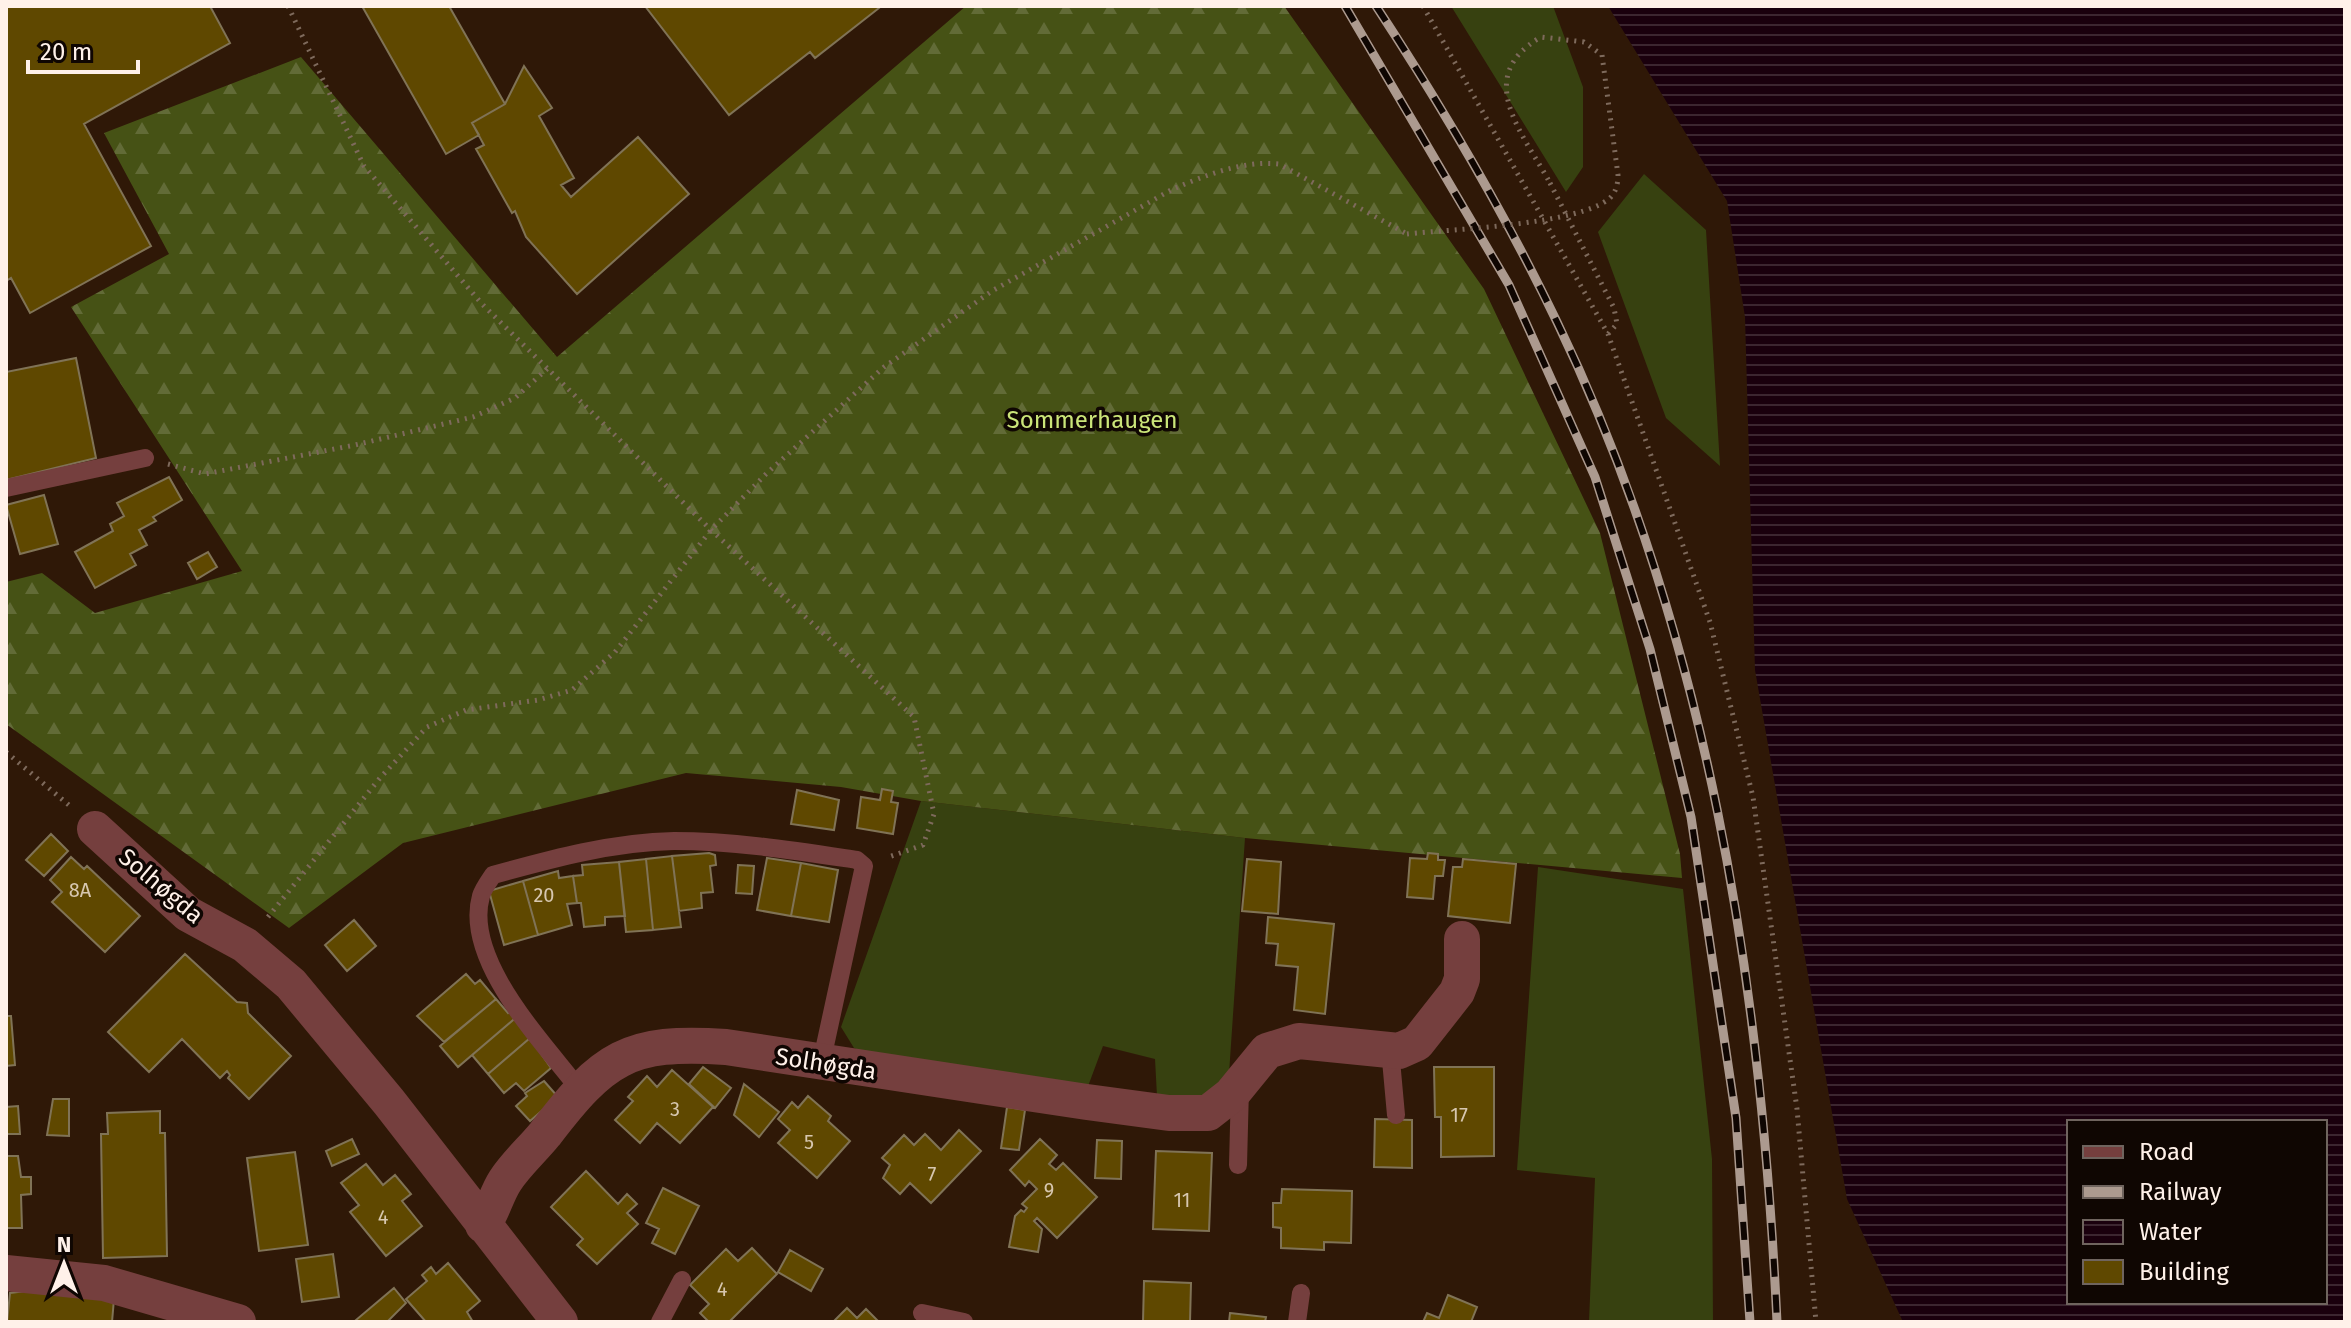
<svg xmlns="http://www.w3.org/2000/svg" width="2351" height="1328" font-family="'Fira Sans',sans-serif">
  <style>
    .grass { fill: #374110 }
    .forest { fill: url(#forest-firs) }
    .water { fill: url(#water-rules); fill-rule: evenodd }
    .building { fill: #5f4800; stroke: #807356; stroke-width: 2 }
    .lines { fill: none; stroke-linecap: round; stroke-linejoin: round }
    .path { stroke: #7e6a5c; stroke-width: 5; stroke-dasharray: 2 6; stroke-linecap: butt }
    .service { stroke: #753f3e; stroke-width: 18 }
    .minor { stroke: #753f3e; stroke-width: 36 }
    .rail-casing { stroke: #ac9a8f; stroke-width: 9 }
    .rail { stroke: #0f0602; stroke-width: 6; stroke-dasharray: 18; stroke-linecap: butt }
    .path-bridge { stroke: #7e6a5c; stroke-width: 5; stroke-dasharray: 2 6; stroke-linecap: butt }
    .labels { text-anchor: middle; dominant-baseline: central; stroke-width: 7; stroke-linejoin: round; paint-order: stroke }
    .number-label { font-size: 20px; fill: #d7c7af }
    .park-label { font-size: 24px; fill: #cbe579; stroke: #0f0602 }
    .street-label { font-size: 24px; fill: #fff1e9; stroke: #0f0602 }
  </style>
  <defs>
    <pattern id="forest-firs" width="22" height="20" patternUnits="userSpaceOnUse" patternTransform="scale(2)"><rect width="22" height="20" fill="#465215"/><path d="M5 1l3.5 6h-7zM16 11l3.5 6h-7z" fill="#626b37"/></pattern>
    <pattern id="water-rules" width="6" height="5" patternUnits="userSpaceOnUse" patternTransform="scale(2)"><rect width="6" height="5" fill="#1a000d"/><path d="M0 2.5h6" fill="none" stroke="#3c2630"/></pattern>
  </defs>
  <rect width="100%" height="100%" fill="#2f1807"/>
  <path class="grass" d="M 1451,6 L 1553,6 L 1583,87 L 1583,167 L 1566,192 Z
    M 1644,174 L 1706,230 L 1720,466 L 1666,418 L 1598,232 Z
    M 921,801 L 1245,838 L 1229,1074 L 1212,1097 L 1157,1096 L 1155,1059 L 1103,1046 L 1087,1089 L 881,1059 L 854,1048 L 841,1027 Z
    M 1538,867 L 1683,889 L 1712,1159 L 1713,1322 L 1589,1322 L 1595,1178 L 1517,1170 Z"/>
  <path class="forest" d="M 966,6 L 1284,6 L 1484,289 L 1600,533 L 1680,854 L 1682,878 L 1245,838 L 921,801 L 841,787 L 686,773 L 403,843 L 289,928 L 6,724 L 6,582 L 42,573 L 95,613 L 242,571 L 71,307 L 169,254 L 104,133 L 301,57 L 557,357 Z"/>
  <path class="water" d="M 1608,6 L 2345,6 L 2345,1322 L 1903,1322 L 1847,1199 L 1755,670 L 1745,317 L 1727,201 ZM 2069,1122 L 2325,1122 L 2325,1302 L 2069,1302 Z"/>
  <path class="building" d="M 6,6 L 210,6 L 230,43 L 84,124 L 151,246 L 30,313 L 11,278 L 6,281 Z
    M 362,6 L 449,6 L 505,104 L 472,123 L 479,135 L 446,154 Z
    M 645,6 L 878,6 L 879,8 L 815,58 L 810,52 L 729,115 Z
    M 524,66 L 552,108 L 539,116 L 574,178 L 561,185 L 571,197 L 638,137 L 689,194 L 577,294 L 526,237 L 515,211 L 512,213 L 476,149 L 484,145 L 472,123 L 505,104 Z
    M 76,358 L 96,458 L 6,480 L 6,372 Z
    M 169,477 L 182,500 L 153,517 L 156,521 L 139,530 L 147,545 L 130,554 L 136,565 L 95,588 L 75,552 L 113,531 L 110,524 L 124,516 L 117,503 Z
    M 44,495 L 58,544 L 20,554 L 6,505 Z
    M 208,552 L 217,567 L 197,579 L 188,563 Z
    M 882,789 L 893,791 L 891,802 L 898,803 L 893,834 L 857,828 L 861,797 L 880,800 Z
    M 797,790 L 839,800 L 834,830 L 791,824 Z
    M 51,834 L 68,851 L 44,876 L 26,860 Z
    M 709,853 L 715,855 L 716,865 L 710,866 L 713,892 L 701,893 L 702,908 L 679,911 L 672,856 Z
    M 1428,853 L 1438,854 L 1438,860 L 1445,860 L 1443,876 L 1435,876 L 1433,899 L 1407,897 L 1410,858 L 1427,859 Z
    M 672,856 L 681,927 L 653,930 L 646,859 Z
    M 71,857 L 84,869 L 87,866 L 140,916 L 105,952 L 52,902 L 62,892 L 50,880 Z
    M 767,858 L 801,863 L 791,916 L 757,910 Z
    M 646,859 L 653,930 L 626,932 L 619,862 Z
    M 1247,859 L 1281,862 L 1278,914 L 1242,911 Z
    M 1463,859 L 1516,864 L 1510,923 L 1448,916 L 1453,867 L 1462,867 Z
    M 619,862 L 625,916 L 605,917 L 605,925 L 584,927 L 581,903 L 577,903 L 573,876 L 583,875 L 582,865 Z
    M 801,863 L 838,870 L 829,922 L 791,916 Z
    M 738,865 L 754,866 L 752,894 L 736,893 Z
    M 558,871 L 559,878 L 573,876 L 577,903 L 567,904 L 572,925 L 538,935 L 523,881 Z
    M 523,881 L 538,935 L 504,945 L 489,891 Z
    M 1268,917 L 1334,924 L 1325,1014 L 1294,1010 L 1298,967 L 1276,965 L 1278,944 L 1266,943 Z
    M 354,920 L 376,946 L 347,971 L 325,945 Z
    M 185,954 L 237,1002 L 247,1003 L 248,1013 L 291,1056 L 249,1099 L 228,1078 L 230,1075 L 227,1071 L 220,1078 L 182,1039 L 149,1072 L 108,1032 Z
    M 466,974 L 475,984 L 480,980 L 496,999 L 444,1042 L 417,1016 Z
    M 496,999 L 508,1013 L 513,1008 L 519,1015 L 458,1067 L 440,1046 Z
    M 519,1015 L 530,1038 L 488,1074 L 472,1055 Z
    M 6,1016 L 11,1016 L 15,1065 L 6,1066 Z
    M 530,1038 L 551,1068 L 524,1091 L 516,1083 L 504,1093 L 488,1074 Z
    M 703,1067 L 731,1088 L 715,1108 L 689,1084 Z
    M 1434,1067 L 1494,1067 L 1494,1156 L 1441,1157 L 1441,1117 L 1435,1117 Z
    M 672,1070 L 713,1107 L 680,1143 L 657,1123 L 640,1143 L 615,1120 L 633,1101 L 628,1097 L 647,1076 L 657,1087 Z
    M 544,1081 L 558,1097 L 530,1121 L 516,1106 L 527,1096 L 525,1093 Z
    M 744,1084 L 779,1112 L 759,1137 L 734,1115 Z
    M 808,1096 L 831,1116 L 828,1121 L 850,1141 L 817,1178 L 778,1143 L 790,1130 L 778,1119 L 792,1102 L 798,1108 Z
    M 53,1099 L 69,1099 L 69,1136 L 47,1135 Z
    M 18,1106 L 20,1134 L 6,1134 L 6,1107 Z
    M 1007,1107 L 1025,1110 L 1019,1150 L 1001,1148 Z
    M 160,1111 L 160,1133 L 165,1133 L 167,1256 L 103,1258 L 101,1134 L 108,1134 L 107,1113 Z
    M 1375,1119 L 1412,1120 L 1412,1168 L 1374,1167 Z
    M 959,1130 L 981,1151 L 931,1203 L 910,1183 L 900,1194 L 883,1178 L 890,1165 L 882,1158 L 904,1135 L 914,1145 L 925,1134 L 941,1150 Z
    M 352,1139 L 359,1154 L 332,1166 L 326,1151 Z
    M 1040,1139 L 1057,1155 L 1049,1164 L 1056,1170 L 1063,1163 L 1097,1197 L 1057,1238 L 1037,1218 L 1034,1221 L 1042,1229 L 1038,1252 L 1009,1247 L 1015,1216 L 1021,1210 L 1024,1212 L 1027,1208 L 1022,1204 L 1037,1189 L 1029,1181 L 1025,1186 L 1010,1170 Z
    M 1097,1140 L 1122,1141 L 1121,1179 L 1095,1178 Z
    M 1156,1151 L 1212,1153 L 1209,1231 L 1153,1229 Z
    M 295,1152 L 308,1245 L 259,1251 L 247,1158 Z
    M 6,1156 L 18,1156 L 21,1177 L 31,1177 L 31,1194 L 21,1195 L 22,1228 L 6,1228 Z
    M 366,1164 L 383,1185 L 395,1175 L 411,1194 L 402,1201 L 422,1226 L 386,1256 L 350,1212 L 359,1205 L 341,1183 Z
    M 586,1171 L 618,1204 L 627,1194 L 637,1204 L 627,1213 L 638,1224 L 597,1264 L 577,1245 L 583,1239 L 551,1207 Z
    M 663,1188 L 699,1206 L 675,1254 L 652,1243 L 659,1229 L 646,1223 Z
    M 1282,1189 L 1352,1191 L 1351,1243 L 1324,1242 L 1324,1250 L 1281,1248 L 1281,1228 L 1273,1227 L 1273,1203 L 1281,1203 Z
    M 752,1248 L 777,1274 L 729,1322 L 709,1322 L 700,1313 L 709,1304 L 690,1285 L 726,1249 L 738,1261 Z
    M 790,1250 L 823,1269 L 811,1291 L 778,1272 Z
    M 333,1254 L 339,1297 L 302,1302 L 296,1259 Z
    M 448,1263 L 480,1301 L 467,1312 L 473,1322 L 426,1322 L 406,1299 L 427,1281 L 422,1275 L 431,1267 L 436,1274 Z
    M 1144,1281 L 1191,1283 L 1190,1322 L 1143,1322 Z
    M 394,1288 L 406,1303 L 387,1322 L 358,1322 L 356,1320 Z
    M 26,1291 L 114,1299 L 112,1322 L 7,1322 L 10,1293 Z
    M 1448,1295 L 1477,1307 L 1471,1322 L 1423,1322 L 1427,1313 L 1439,1318 Z
    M 847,1308 L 857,1318 L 866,1309 L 879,1322 L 833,1322 Z
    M 1230,1313 L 1266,1317 L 1265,1322 L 1229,1322 Z"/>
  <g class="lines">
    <path class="path" d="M 288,6 L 364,166 L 482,304 L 711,530 L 914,717 L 934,814 L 923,845 L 886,858
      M 1423,6 L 1608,334 L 1710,622 L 1753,797 L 1797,1109 L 1816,1322
      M 1550,183 L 1614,308 L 1617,324 L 1608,334
      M 168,464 L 205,474 L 355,445 L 473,417 L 515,398 L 548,368
      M 6,752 L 70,806
      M 268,917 L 380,778 L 427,727 L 466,710 L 538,700 L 572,690 L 615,652 L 711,530 L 766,474 L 884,367 L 992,291 L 1171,190 C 1203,176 1243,160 1279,164 L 1407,234"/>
    <path class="service" d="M 6,488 L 145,458
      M 1382,1051 L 1391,1060 L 1396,1115
      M 579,1089 C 543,1042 463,960 481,896 C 483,889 489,881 493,875 C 551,859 613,842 674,841 C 735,841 797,851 857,860 L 864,866 L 821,1064
      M 1238,1165 L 1240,1088
      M 922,1313 L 964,1322
      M 660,1322 L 682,1280
      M 1297,1322 L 1301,1293"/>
    <path class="minor" d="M 95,829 L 188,914 L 245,945 L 291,984 L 389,1102 L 560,1322
      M 483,1225 C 493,1211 496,1195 505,1181 C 516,1164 532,1150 545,1134 C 603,1058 628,1040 726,1047 L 1087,1102 L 1169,1113 L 1208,1113 L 1231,1095 L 1267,1051 L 1299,1041 L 1399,1051 L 1417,1043 L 1457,992 L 1462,979 L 1462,939
      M 6,1273 L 104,1283 L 238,1322"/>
    <defs>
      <path id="rail" d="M 1345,6 L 1509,285 L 1595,477 L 1650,649 L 1691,817 L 1736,1118 L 1750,1322
        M 1376,6 C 1443,108 1504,212 1557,322 C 1707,633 1761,980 1777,1322"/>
    </defs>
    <use href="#rail" class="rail-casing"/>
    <use href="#rail" class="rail"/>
    <path class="path-bridge" d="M 1407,234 C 1452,229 1579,225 1610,198 C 1616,192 1618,184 1618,175 L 1602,55 L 1584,42 L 1541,37 C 1472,77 1523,133 1550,183"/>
  </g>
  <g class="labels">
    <g class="number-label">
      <text x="80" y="890">8A</text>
      <text x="544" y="895">20</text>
      <text x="675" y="1109">3</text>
      <text x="1459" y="1115">17</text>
      <text x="809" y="1142">5</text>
      <text x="932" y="1174">7</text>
      <text x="1049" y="1190">9</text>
      <text x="1182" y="1200">11</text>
      <text x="383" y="1217">4</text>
      <text x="722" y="1289">4</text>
    </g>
    <g class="park-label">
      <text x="1092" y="420">Sommerhaugen</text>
    </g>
    <g class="street-label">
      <text transform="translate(161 886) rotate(40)">Solhøgda</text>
      <text transform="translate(826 1064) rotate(9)">Solhøgda</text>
    </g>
  </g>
  <rect width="2351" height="1328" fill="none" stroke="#fff1e9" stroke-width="16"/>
  <rect x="2067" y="1120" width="260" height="184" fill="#0f0602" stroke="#6f645e" stroke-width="2"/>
  <rect x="2083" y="1146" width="40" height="12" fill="#753f3e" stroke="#6f645e" stroke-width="2"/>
  <text x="2139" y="1160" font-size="24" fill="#fff1e9">Road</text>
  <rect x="2083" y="1186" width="40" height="12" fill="#ac9a8f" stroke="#6f645e" stroke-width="2"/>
  <text x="2139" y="1200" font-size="24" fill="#fff1e9">Railway</text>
  <rect x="2083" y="1220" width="40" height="24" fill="url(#water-rules)" stroke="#6f645e" stroke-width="2"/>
  <text x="2139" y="1240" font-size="24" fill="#fff1e9">Water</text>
  <rect x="2083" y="1260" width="40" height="24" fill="#5f4800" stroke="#6f645e" stroke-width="2"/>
  <text x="2139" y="1280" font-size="24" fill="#fff1e9">Building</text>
  <g transform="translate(64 1264)" stroke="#0f0602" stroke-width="6" paint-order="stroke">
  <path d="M0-6L14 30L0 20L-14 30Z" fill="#fff1e9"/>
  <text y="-12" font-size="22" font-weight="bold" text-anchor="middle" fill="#fff1e9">N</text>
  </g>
  <path d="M28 60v12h110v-12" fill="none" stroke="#fff1e9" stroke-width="4"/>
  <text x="40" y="60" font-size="24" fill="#fff1e9" stroke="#0f0602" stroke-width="6" paint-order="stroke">20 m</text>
</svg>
